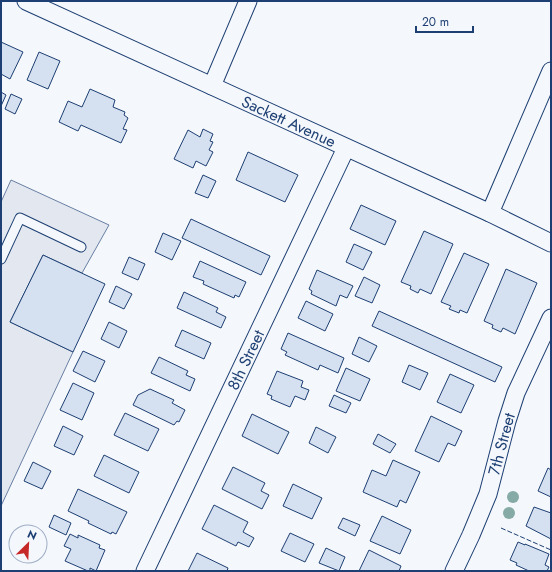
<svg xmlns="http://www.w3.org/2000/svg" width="552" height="572" font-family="Jost,sans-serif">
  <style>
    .parking { fill: #e3e8f0; stroke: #687fa3 }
    .building { fill: #d5e0f0; stroke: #1d3f73 }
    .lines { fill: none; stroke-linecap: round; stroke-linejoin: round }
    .lane-casing { stroke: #1d3f73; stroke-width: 11 }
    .street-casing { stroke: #1d3f73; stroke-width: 19 }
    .lane { stroke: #f4f7fb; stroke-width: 9 }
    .street { stroke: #f4f7fb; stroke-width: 17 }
    .fence { stroke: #1d3f73; stroke-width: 1; stroke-dasharray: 5 2; stroke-linecap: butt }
    .tree { fill: #86aba6 }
    .labels { text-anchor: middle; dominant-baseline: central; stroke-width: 3; stroke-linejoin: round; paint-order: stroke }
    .street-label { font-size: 16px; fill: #1d3f73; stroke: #f4f7fb }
  </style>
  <rect width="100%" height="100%" fill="#f4f7fb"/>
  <path class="parking" d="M 11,180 L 109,225 L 82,273 L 43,255 L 10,322 L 73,352 L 1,506 L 1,202 Z"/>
  <path class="building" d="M 1,42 L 23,52 L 10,79 L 1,74 Z
    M 39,52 L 60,61 L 48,89 L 27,80 Z
    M 90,89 L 115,100 L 113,107 L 125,112 L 124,115 L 128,118 L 123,129 L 127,130 L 121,143 L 81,125 L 78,131 L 59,122 L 68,101 L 82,107 Z
    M 1,92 L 6,95 L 1,106 Z
    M 11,94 L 22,99 L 15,114 L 5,109 Z
    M 203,129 L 213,134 L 210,141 L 213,142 L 209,150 L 213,152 L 206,166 L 196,161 L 193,168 L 174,159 L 188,130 L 200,137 Z
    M 248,152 L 298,175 L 285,202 L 236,180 Z
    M 203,175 L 216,181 L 208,198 L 195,193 Z
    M 361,205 L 396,221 L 385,245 L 350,229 Z
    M 191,219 L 270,256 L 261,275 L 182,238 Z
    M 424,231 L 453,244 L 431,294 L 420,289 L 418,293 L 410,289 L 411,286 L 401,282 Z
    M 163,233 L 181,241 L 172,260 L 155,252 Z
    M 354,244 L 372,252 L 363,270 L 346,262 Z
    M 464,253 L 489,264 L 467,313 L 460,310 L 459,313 L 449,309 L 451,306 L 441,302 Z
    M 43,255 L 105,284 L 73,352 L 10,322 Z
    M 129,257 L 145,264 L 138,280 L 122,273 Z
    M 200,261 L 246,282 L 239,297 L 235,295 L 234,298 L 203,284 L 204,281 L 193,277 Z
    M 506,269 L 537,283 L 515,334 L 503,328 L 501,332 L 492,328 L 493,325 L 484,321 Z
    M 317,270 L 353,286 L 347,298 L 340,295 L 336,306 L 311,294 L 312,291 L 309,289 Z
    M 364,277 L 380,285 L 372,303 L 355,296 Z
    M 116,286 L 132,294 L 124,309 L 109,302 Z
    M 184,292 L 218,308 L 216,312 L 226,317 L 221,328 L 177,308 Z
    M 306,301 L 333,314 L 325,331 L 298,318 Z
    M 379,311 L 502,367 L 495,382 L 372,326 Z
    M 109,322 L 127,331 L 119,348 L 101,339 Z
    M 182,330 L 211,343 L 204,359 L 175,346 Z
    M 288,333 L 344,358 L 338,373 L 320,365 L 318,370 L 285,355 L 287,352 L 281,349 Z
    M 359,337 L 377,346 L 369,362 L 352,354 Z
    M 83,351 L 105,361 L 95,382 L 73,371 Z
    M 159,357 L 188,371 L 186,375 L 195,379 L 190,391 L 151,373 Z
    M 409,365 L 428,373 L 420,390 L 402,382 Z
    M 346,368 L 370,379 L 360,401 L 336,391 Z
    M 277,371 L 303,381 L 301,387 L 309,390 L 305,400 L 295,396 L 290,407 L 271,399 L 272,396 L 267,394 Z
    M 450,374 L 474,385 L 461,413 L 437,402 Z
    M 73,383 L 94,393 L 82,420 L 60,410 Z
    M 150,389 L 174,400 L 172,403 L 185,410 L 179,422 L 177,421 L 174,425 L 133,405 L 138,395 Z
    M 334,395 L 351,403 L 346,413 L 329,406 Z
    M 125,413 L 159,429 L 148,451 L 114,435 Z
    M 252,414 L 289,432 L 278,454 L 242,436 Z
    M 431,416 L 462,431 L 455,446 L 448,443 L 439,462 L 415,451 Z
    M 63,426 L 83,436 L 74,455 L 54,446 Z
    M 316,427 L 336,437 L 328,453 L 309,443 Z
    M 378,434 L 396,444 L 390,453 L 373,444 Z
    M 104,455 L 139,472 L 129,493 L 94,476 Z
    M 393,460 L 420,472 L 406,503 L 400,500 L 397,507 L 363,492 L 372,470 L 386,476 Z
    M 33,462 L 51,471 L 42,489 L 24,481 Z
    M 233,467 L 265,483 L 261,491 L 269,495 L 262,509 L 222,489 Z
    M 548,468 L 551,470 L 551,497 L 538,491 Z
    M 293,484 L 322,498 L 312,519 L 283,506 Z
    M 78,489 L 127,512 L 116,534 L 112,532 L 111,534 L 88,523 L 89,521 L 68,511 Z
    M 214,505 L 248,522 L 243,532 L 254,538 L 249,547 L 238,542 L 236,546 L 202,529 Z
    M 534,507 L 551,513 L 551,539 L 526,526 Z
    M 54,515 L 71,523 L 66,535 L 49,527 Z
    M 382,516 L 411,530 L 400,554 L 370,541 Z
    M 343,518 L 360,525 L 355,536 L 338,528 Z
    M 290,533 L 314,544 L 305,562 L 281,551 Z
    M 70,534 L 78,538 L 78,535 L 100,545 L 99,548 L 105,550 L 96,571 L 90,568 L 90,571 L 88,571 L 65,561 L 71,549 L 64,546 Z
    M 518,542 L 525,545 L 525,544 L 549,554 L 545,565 L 549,567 L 547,571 L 529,571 L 516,565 L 517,563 L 510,560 Z
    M 326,548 L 345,557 L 339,571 L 319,563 Z
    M 369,550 L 401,566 L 399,571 L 359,571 Z
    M 197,553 L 228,568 L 227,571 L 188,571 Z"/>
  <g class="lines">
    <defs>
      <path id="lane" d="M 1,259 L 20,218 L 81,247"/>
      <g id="street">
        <path id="s1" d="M 26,1 L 490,213 L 551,243"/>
        <path d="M 212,86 L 248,1"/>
        <path d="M 490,213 L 551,71"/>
        <path id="s2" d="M 145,571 L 346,148"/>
        <path id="s3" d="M 454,571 L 471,535 L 488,494 L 507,421 L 516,393 L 551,318"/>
      </g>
    </defs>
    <use href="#lane" class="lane-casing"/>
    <use href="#street" class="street-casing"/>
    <use href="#lane" class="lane"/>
    <use href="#street" class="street"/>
    <path class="fence" d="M 501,528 L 551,550"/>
  </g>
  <g class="tree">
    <circle cx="513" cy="497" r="6"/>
    <circle cx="509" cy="513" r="6"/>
  </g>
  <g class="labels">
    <g class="street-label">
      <text stroke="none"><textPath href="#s1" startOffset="289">Sackett Avenue</textPath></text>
      <text stroke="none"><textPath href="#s2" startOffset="234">8th Street</textPath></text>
      <text stroke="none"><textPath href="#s3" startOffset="136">7th Street</textPath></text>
    </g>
  </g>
  <rect width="552" height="572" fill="none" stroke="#1d3f73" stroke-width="4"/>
  <g transform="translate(28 544) rotate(24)"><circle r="19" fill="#f4f7fb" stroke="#9eadc5"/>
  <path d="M0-3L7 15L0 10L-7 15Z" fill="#c62828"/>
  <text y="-6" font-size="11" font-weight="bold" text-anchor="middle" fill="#1d3f73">N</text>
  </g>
  <path d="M416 26v6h57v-6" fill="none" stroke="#1d3f73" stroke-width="2"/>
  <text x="422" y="26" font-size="12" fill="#1d3f73" stroke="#f4f7fb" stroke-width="3" paint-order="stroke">20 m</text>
</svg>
